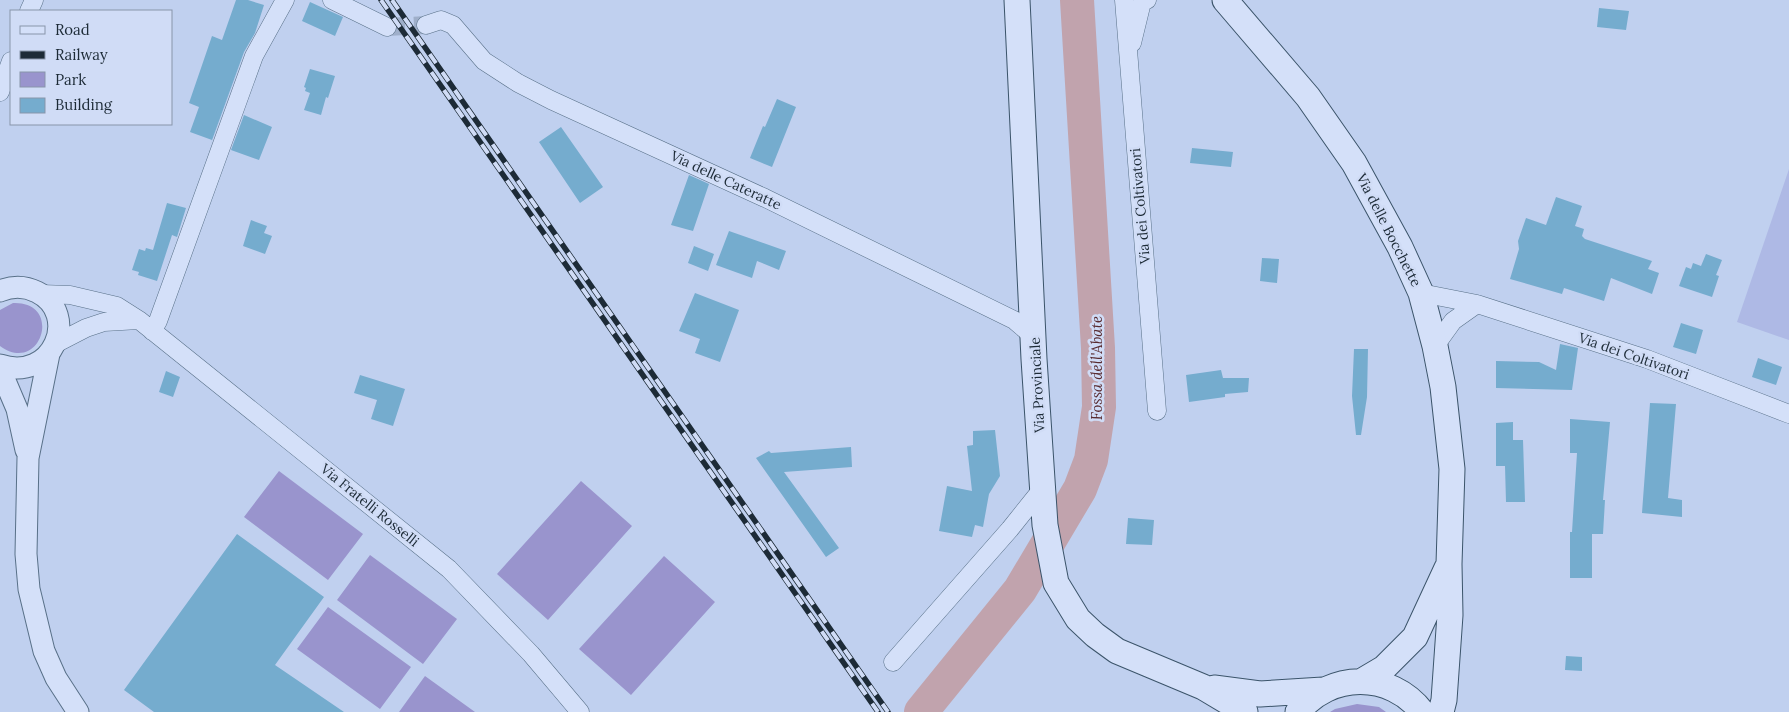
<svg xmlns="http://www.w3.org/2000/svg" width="1789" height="712" font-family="Lora,serif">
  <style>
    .farmland { fill: #aeb9e5 }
    .green { fill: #9994cd }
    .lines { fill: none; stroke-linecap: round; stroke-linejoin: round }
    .river { stroke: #c1a3ad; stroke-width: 34 }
    .building { fill: #75acce }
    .minor-tunnel { stroke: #9fafca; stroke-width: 18; stroke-dasharray: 18 9; stroke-linecap: butt }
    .minor-casing { stroke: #587088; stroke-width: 19 }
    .tertiary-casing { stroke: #587088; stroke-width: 23 }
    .secondary-casing { stroke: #3b546a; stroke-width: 27 }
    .minor { stroke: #d4e0f9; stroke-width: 18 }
    .tertiary { stroke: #d4e0f9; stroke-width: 21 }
    .secondary { stroke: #d4e0f9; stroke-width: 25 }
    .rail-casing { stroke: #1d2b37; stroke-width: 5.5 }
    .rail { stroke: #d0dcf6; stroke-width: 4; stroke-dasharray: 11; stroke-linecap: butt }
    .labels { text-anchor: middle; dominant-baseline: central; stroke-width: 5; stroke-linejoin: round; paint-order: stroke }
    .street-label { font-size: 14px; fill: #1d2b37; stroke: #d0dcf6 }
    .water-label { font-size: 15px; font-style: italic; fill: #582b30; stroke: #d0dcf6 }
  </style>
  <rect width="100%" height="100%" fill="#c0d0ef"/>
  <path class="farmland" d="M 1789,169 L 1789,340 L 1737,322 Z"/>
  <path class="green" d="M 13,303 C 64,301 41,376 0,346 L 0,310 Z
    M 279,471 L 363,534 L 328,580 L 244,517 Z
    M 581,481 L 632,526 L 548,620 L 497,574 Z
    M 370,555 L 457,619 L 423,664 L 337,600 Z
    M 664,556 L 715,602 L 631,695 L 579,649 Z
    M 328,607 L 411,667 L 380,709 L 297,649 Z
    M 425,676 L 475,712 L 399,712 Z
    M 1357,704 L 1379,707 L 1386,712 L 1330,712 L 1335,709 Z"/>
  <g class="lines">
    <path class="river" d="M 921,712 L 1020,590 L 1080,489 L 1091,460 L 1099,407 L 1098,348 L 1077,0"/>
  </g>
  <path class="building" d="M 236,0 L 248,0 L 264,5 L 255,33 L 244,52 L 211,143 L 212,140 L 190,132 L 199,107 L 189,103 L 212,36 L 222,40 Z
    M 310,2 L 343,17 L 335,36 L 302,21 Z
    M 1599,8 L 1629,11 L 1626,30 L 1597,27 Z
    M 310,69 L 335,76 L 328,98 L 326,97 L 321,115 L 304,110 L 310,93 L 305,91 L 306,88 L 304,87 Z
    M 777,99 L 796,107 L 772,167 L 750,158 L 763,126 L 765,127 Z
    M 244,115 L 272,127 L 259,160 L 231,150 Z
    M 561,127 L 603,187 L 580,203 L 539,142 Z
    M 1192,148 L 1233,152 L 1231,167 L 1190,163 Z
    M 689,175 L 709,184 L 693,231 L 671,225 Z
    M 1556,197 L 1582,206 L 1575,226 L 1584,229 L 1582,236 L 1585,239 L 1652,261 L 1648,269 L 1659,273 L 1652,294 L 1611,278 L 1604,301 L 1564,288 L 1562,294 L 1510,279 L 1519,249 L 1518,241 L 1526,218 L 1546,225 Z
    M 167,203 L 186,208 L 177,237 L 172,235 L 157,281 L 138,275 L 139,272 L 132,270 L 139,249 L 145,251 L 146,248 L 153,250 Z
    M 251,220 L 267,226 L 264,233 L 272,236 L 265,254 L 243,246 Z
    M 729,231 L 786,251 L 779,270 L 757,261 L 752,278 L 716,265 Z
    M 694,246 L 714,254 L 708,271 L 688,263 Z
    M 1706,254 L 1722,260 L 1716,275 L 1719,276 L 1712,297 L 1679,286 L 1686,267 L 1691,269 L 1693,263 L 1701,266 Z
    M 1262,258 L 1279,259 L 1277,283 L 1260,281 Z
    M 695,293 L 739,310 L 720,362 L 695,353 L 700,339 L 679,331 Z
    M 1681,323 L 1703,330 L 1696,354 L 1673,347 Z
    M 1560,344 L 1578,348 L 1572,390 L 1496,388 L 1496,361 L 1539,362 L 1556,370 Z
    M 1354,349 L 1368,349 L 1367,397 L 1361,435 L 1356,435 L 1352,396 Z
    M 1758,358 L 1782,367 L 1776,385 L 1752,377 Z
    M 1221,370 L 1223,378 L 1249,378 L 1248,392 L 1225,394 L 1225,397 L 1189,402 L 1186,375 Z
    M 166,371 L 180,377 L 173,397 L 159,392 Z
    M 360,375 L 405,389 L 393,426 L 371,419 L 377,400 L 354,393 Z
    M 1650,403 L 1676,404 L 1668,498 L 1682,500 L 1682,517 L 1642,513 Z
    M 1570,419 L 1610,422 L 1603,500 L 1605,500 L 1603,534 L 1592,534 L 1592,578 L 1570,578 L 1570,532 L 1572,532 L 1577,453 L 1570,453 Z
    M 1513,422 L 1513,440 L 1523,440 L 1525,502 L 1506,502 L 1505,466 L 1496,466 L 1496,423 Z
    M 995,430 L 1000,476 L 989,494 L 983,527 L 975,525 L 972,537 L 939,531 L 947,486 L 972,491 L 967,446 L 973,445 L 973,431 Z
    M 851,447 L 852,467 L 784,472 L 839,548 L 826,557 L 756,458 L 769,451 L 771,453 Z
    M 1128,518 L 1154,520 L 1152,545 L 1126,544 Z
    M 237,534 L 324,597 L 275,665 L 344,712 L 154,712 L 124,690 Z
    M 1566,656 L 1582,657 L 1582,671 L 1565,670 Z"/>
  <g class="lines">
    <path class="minor-tunnel" d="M 387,27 L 426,25"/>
    <defs>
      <path id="minor" d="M 332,0 L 387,27
        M 1124,0 L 1157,411
        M 29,11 L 34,0
        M 426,25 L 441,20 L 453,25 L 484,61 L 518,83 L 551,100 L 765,198 L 1014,320 L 1034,337
        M 1132,43 L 1142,2 L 1147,0
        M 0,92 L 11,61
        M 1421,293 L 1477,304 L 1647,359 L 1789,414
        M 41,294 L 70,295 L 117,306 L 139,320 L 449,569 L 531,654 L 580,712
        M 152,331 L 158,321 L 254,56 L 285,0
        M 55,344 L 86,328 L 104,322 L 139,320
        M 1435,346 L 1453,321 L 1477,304
        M 893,662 L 1010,529 L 1042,489"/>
      <path id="tertiary" d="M 0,291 C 12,286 25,286 37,292 C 81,314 53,383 0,365
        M 49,354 L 28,458 L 26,554 L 29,589 L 44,651 L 56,678 L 78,712
        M 0,369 L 17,409 L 26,450"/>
      <path id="secondary" d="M 1017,0 L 1034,359 L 1045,525 L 1056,583 L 1078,619 L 1095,635 L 1117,651 L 1203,687 L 1245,712
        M 1225,0 L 1308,97 L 1354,163 L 1400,247 L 1421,293 L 1435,346 L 1443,387 L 1452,469 L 1449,564 L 1450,615 L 1444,700 L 1441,712
        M 1362,681 L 1384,668 L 1415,637 L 1447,568
        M 1214,688 L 1260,694 L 1323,690
        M 1298,712 C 1329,672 1391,671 1422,712"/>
    </defs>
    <use href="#minor" class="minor-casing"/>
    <use href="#tertiary" class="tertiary-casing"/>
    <use href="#secondary" class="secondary-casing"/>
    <use href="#minor" class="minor"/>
    <use href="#tertiary" class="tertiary"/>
    <use href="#secondary" class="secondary"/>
    <defs>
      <path id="rail" d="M 381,0 L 878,712
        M 392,0 L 888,712"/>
    </defs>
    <use href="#rail" class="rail-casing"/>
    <use href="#rail" class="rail"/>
  </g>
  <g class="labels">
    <g class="street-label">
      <text transform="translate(726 180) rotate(25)">Via delle Cateratte</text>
      <text transform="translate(1140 206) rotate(-95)">Via dei Coltivatori</text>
      <text transform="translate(1389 230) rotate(63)">Via delle Bocchette</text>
      <text transform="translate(1634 356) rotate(19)">Via dei Coltivatori</text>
      <text transform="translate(1037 385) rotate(-93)">Via Provinciale</text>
      <text transform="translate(370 505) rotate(39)">Via Fratelli Rosselli</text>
    </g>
    <g class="water-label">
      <text transform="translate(1096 368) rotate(-90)">Fossa dell'Abate</text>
    </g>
  </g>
  <rect x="10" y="10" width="162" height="115" fill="#d0dcf6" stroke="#8895aa"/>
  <rect x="20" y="26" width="25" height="8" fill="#d4e0f9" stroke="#8895aa"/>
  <text x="55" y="35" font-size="15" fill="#1d2b37">Road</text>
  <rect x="20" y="51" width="25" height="8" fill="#1d2b37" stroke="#8895aa"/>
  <text x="55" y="60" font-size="15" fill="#1d2b37">Railway</text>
  <rect x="20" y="72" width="25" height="15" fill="#9994cd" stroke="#8895aa"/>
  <text x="55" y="85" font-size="15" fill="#1d2b37">Park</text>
  <rect x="20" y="98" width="25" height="15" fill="#75acce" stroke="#8895aa"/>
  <text x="55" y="110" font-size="15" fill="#1d2b37">Building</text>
</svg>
